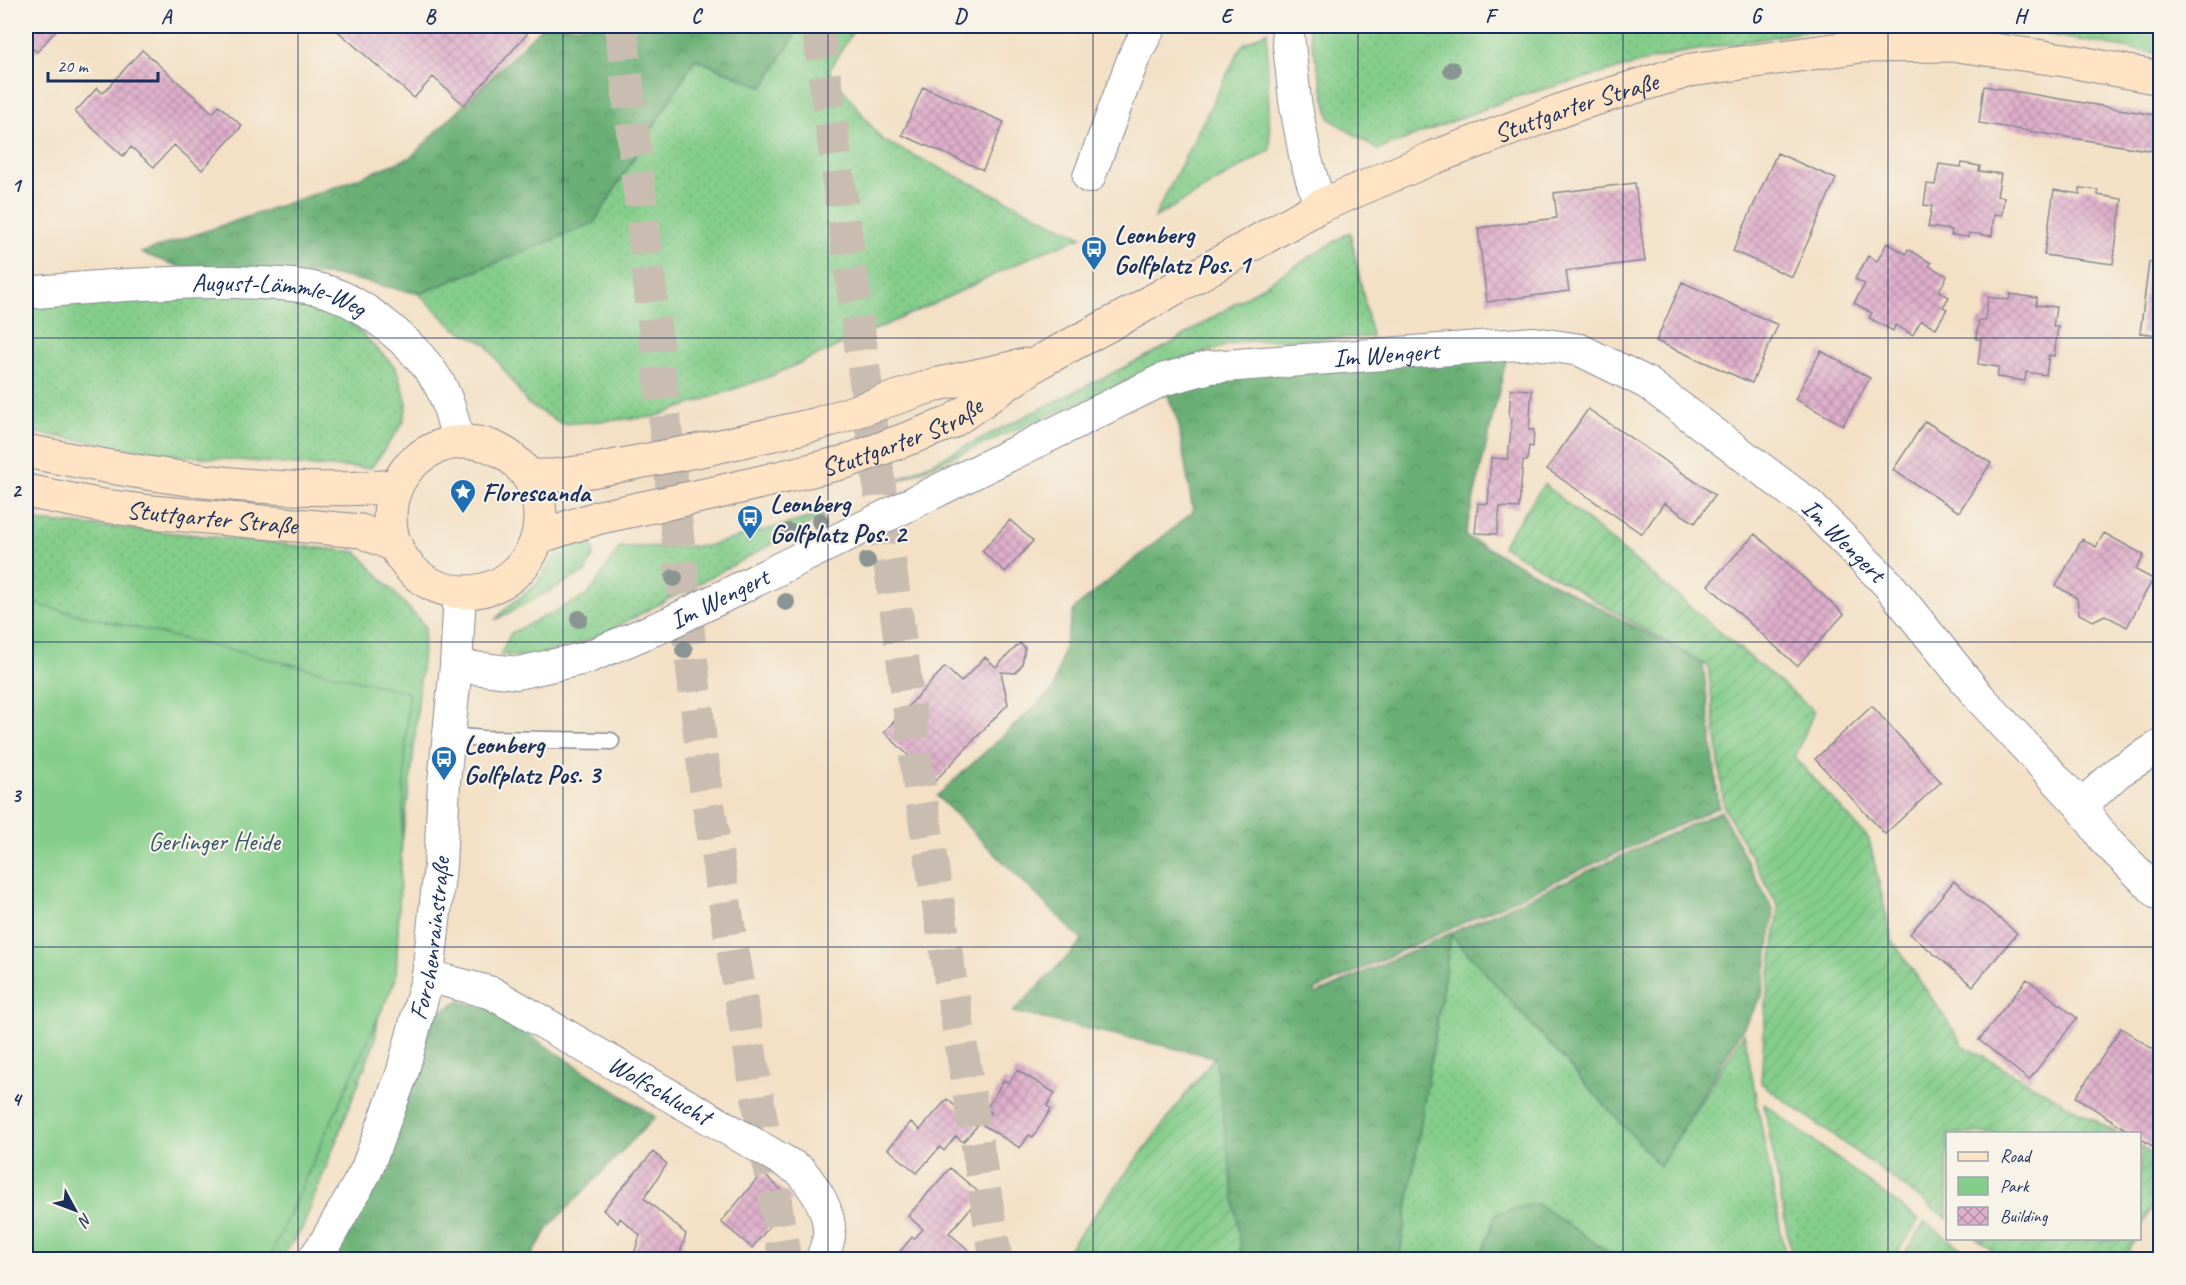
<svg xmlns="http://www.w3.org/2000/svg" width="2186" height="1285" font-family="Caveat,sans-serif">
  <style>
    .grass { fill: url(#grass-dots); stroke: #507e74; stroke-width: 1.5 }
    .forest { fill: url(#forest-crowns); stroke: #43706a; stroke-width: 1.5 }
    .park { fill: #84cd8a; stroke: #507e74; stroke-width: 1.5 }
    .garden { fill: url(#garden-furrows); stroke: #507e74; stroke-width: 1.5 }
    .building { fill: url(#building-cross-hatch) }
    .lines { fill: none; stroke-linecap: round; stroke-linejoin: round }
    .motorway-tunnel { stroke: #c8bdb0; stroke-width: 33; stroke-dasharray: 33 16; stroke-linecap: butt }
    .service-casing { stroke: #878892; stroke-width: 19 }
    .minor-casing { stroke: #878892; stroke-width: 34 }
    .secondary-casing { stroke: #878892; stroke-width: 35 }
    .service { stroke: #fff; stroke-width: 16 }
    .minor { stroke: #fff; stroke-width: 32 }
    .secondary { stroke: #fee4c5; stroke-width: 33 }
    .tree { fill: #8a9492 }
    .grid { fill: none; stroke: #1b2f5e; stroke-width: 1.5; stroke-opacity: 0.55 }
    .labels { text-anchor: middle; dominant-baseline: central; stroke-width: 4.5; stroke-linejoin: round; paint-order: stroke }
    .street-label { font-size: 26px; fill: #1b2f5e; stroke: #f7f3e8 }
    .poi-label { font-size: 26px; font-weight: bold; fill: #1b2f5e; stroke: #f7f3e8; text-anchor: start }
    .park-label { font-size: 26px; fill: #355669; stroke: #f7f3e8 }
    .neatline { fill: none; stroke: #1b2f5e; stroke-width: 2 }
    .grid-label { font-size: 20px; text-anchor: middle; font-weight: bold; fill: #1b2f5e }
  </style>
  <defs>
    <pattern id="grass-dots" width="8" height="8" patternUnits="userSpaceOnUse" patternTransform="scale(1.5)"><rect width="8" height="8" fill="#84cd8a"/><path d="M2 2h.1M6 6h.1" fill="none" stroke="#71b07a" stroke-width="1.8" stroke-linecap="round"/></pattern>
    <pattern id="forest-crowns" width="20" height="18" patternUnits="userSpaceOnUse" patternTransform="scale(1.5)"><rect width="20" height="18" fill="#6bb076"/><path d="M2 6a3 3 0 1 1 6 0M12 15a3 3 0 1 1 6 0" fill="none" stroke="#579064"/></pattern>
    <pattern id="garden-furrows" width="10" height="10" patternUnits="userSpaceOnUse" patternTransform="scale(1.5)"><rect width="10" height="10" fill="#84cd8a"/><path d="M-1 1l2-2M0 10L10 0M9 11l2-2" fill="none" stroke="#71b07a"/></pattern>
    <pattern id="building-cross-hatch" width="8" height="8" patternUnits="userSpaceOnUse" patternTransform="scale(1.5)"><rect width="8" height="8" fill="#e0afcb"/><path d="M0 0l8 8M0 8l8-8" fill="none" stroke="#b58fa8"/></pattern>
  </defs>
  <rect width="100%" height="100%" fill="#f7f3e8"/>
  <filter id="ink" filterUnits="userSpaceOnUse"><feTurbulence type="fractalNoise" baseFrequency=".0167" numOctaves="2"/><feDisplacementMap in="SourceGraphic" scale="12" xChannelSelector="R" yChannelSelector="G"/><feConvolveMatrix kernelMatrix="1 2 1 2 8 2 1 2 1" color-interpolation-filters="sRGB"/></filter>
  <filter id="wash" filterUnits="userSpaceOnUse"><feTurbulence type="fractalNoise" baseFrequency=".008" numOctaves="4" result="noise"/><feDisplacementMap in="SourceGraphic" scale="24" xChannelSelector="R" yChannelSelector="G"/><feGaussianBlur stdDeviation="1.35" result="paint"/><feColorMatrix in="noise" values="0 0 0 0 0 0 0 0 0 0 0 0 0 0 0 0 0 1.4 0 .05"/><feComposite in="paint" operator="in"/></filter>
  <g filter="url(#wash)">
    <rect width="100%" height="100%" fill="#f3e0c5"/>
    <path class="grass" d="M 800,26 L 856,26 L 829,71 L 882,140 L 1082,237 L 1035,255 L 944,299 L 766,378 L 654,417 L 562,424 L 528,404 L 486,344 L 454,328 L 419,294 L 594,223 L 695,59 L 763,87 Z
      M 1308,26 L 1888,26 L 1808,31 L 1674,54 L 1515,97 L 1378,150 L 1330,119 Z
      M 1997,26 L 2160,26 L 2160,54 Z
      M 1267,31 L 1270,150 L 1154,218 L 1242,45 Z
      M 1350,232 L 1372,337 L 1242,341 L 1170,363 L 879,489 L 1167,346 Z
      M 318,289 L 396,368 L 407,403 L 403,423 L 371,468 L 309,466 L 164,454 L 26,431 L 26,293 Z
      M 835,511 L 593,639 L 532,657 L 500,655 L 511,633 L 588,595 L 620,547 L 707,546 Z
      M 26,520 L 186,534 L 357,552 L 425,626 L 412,768 L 375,1040 L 302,1229 L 280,1259 L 26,1259 Z
      M 589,529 L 594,554 L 585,572 L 495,620 L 507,607 L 536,585 L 557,553 L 571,538 Z
      M 1451,935 L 1660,1166 L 1744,1033 L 1786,1259 L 1619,1259 L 1536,1204 L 1496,1214 L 1480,1259 L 1399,1260 Z
      M 1764,1104 L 1919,1220 L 1893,1259 L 1792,1259 Z"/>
    <path class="forest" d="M 543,26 L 800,26 L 763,87 L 695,59 L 594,223 L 419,294 L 340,276 L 180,267 L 141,253 L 341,185 L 411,157 Z
      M 1508,352 L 1465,536 L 1703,663 L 1719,807 L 1315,990 L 1316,994 L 1721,811 L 1774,912 L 1762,996 L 1660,1166 L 1451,935 L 1399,1259 L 1242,1259 L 1214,1057 L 1013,1012 L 1083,941 L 937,796 L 1053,690 L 1074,609 L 1193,512 L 1178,422 L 1162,380 Z
      M 459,1001 L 489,1009 L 655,1117 L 550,1226 L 529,1259 L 327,1260 L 414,1075 L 434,1015 Z
      M 1536,1203 L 1619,1259 L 1480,1259 L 1496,1214 Z"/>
    <path class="park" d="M 26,602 L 408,692 L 396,978 L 269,1259 L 26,1259 Z"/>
    <path class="garden" d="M 1544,484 L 1814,711 L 1795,758 L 1869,839 L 1892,940 L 1964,1046 L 2117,1133 L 1948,1134 L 1947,1218 L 1761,1083 L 1766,1002 L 1779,908 L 1724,807 L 1708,666 L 1502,546 Z
      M 1215,1056 L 1242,1259 L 1061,1259 Z
      M 2140,1147 L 2160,1159 L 2160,1190 L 2140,1230 Z
      M 1925,1222 L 1976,1259 L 1901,1259 Z
      M 1977,1239 L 2135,1239 L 2124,1260 L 2006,1259 Z"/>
    <g id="blocks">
      <path class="building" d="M 26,26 L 60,26 L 37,52 L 26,43 Z
        M 332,26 L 517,26 L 527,34 L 464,105 L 433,77 L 414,98 Z
        M 142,50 L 213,113 L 219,105 L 242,126 L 202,170 L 174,145 L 154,167 L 131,147 L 123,156 L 75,112 L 97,88 L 103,93 Z
        M 1984,86 L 2160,116 L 2160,152 L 1979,123 Z
        M 923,87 L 1004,122 L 983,170 L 902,135 Z
        M 1777,153 L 1836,179 L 1792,277 L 1733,251 Z
        M 1962,163 L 1980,166 L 1979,171 L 2001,174 L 1997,196 L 2004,197 L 2002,215 L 1994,214 L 1992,236 L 1969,233 L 1968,237 L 1951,235 L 1952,230 L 1928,227 L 1932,206 L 1924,205 L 1927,184 L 1935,185 L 1939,164 L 1961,167 Z
        M 1635,183 L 1645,261 L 1566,271 L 1569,291 L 1487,302 L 1478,228 L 1557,218 L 1554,193 Z
        M 2080,188 L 2098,190 L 2098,195 L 2122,199 L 2113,264 L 2044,255 L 2054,190 L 2080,194 Z
        M 1887,243 L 1906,254 L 1908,249 L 1931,263 L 1929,266 L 1947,276 L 1939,291 L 1949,297 L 1943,307 L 1947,309 L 1936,328 L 1921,320 L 1913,335 L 1895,325 L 1893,331 L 1869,318 L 1872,313 L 1854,303 L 1865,284 L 1855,279 L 1868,256 L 1877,261 Z
        M 2149,262 L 2160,264 L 2160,335 L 2140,333 Z
        M 1682,282 L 1778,325 L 1752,383 L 1656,341 Z
        M 2010,294 L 2037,298 L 2036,305 L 2056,307 L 2053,327 L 2058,327 L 2054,356 L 2049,355 L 2046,375 L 2026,372 L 2025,381 L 1997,377 L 1999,367 L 1978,364 L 1981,339 L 1976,339 L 1979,320 L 1985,320 L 1988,297 L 2009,300 Z
        M 1821,351 L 1870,378 L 1843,425 L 1795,399 Z
        M 1511,389 L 1532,390 L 1529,430 L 1534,430 L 1533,447 L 1529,446 L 1527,461 L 1523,461 L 1519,508 L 1500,507 L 1497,534 L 1475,533 L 1478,503 L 1488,504 L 1491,458 L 1508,459 L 1512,418 L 1509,417 Z
        M 1588,409 L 1715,495 L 1695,523 L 1664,503 L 1642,534 L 1547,469 Z
        M 1925,421 L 1991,463 L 1959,512 L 1893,470 Z
        M 1010,520 L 1033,541 L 1005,572 L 982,551 Z
        M 2104,533 L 2144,555 L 2136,570 L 2153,579 L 2127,627 L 2105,615 L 2093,621 L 2079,614 L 2077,598 L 2056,586 L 2082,539 L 2096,547 Z
        M 1755,534 L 1844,614 L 1797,666 L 1708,585 Z
        M 1020,643 L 1025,648 L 1022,665 L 1015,673 L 1001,672 L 1008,704 L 935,781 L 884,732 L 945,667 L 961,682 L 985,657 L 996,667 Z
        M 1872,706 L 1941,782 L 1885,834 L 1815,759 Z
        M 1954,881 L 2017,933 L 1973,986 L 1910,934 Z
        M 2027,979 L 2077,1018 L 2029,1080 L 1979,1040 Z
        M 2121,1028 L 2160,1054 L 2160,1151 L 2140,1138 L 2140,1134 L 2133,1134 L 2076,1097 Z
        M 1017,1070 L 1055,1093 L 1047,1106 L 1051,1109 L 1033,1137 L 1029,1135 L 1020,1148 L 983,1125 L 991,1112 L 986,1109 L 1004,1080 L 1009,1083 Z
        M 947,1099 L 977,1126 L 963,1142 L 956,1136 L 944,1151 L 940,1147 L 917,1173 L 888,1149 L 911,1122 L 920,1130 Z
        M 653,1152 L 667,1164 L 644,1198 L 686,1234 L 678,1260 L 632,1260 L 640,1235 L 620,1218 L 618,1223 L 603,1210 Z
        M 950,1168 L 982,1195 L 949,1233 L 980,1260 L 893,1260 L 912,1237 L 914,1239 L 923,1229 L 908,1216 Z
        M 762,1173 L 792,1199 L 752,1248 L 721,1222 Z
        M 2160,1226 L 2160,1246 L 2152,1241 Z"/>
    </g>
  </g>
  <g filter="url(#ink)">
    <use href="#blocks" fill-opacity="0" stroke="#878892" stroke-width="1.5"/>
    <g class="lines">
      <path class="motorway-tunnel" d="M 621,26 L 706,791 L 785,1260
        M 818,26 L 921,797 L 996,1260"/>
      <defs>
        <path id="service" d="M 449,736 L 484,739 L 611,741"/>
        <g id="minor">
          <path d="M 1287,26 L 1295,101 L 1306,160 L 1320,206"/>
          <path d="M 1089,177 L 1134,57 L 1150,26"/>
          <path id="s1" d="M 26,293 C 96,287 165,281 235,282 C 262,283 291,283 317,289 C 362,298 421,349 442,389 C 450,406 454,424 458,442"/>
          <path id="s2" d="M 456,666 L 518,673 L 586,658 L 667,624 L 1162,380 L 1210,367 L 1534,343 L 1580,350 L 1647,383 L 1808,504 L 1888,584 L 1980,698 L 2081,806 L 2105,840 L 2160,895"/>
          <path d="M 2081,806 L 2118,772 L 2160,746"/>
          <path id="s3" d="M 428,976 L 492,993 L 801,1171 C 816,1190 831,1211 829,1236 C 828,1244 824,1252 822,1260"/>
          <path id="s4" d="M 313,1260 L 325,1243 L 366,1171 L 402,1074 L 428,976 L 440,866 L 444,782 L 456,666 L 460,592"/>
        </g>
        <g id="secondary">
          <circle cx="465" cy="517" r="75"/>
          <path d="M 26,451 C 146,475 273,497 396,486"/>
          <path d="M 529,476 L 552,476 L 591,471 L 711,448 L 818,424 L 934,385 L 1025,365"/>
          <path id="s5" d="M 26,491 L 97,505 L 152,512 L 361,531 L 396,546"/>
          <path id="s6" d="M 538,537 L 600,517 L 715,493 L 845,462 L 950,423 L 1041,361 L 1131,313 L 1320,206 L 1435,157 L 1578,104 L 1691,70 L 1862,46 L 1956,45 L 2065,60 L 2160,78"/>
        </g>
      </defs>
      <use href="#service" class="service-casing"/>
      <use href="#minor" class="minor-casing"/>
      <use href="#secondary" class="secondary-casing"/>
      <use href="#service" class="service"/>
      <use href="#minor" class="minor"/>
      <use href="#secondary" class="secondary"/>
    </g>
    <g class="tree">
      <circle cx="1452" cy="70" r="9"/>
      <circle cx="820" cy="521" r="9"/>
      <circle cx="789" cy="532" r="9"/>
      <circle cx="867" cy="561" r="9"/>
      <circle cx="674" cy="578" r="9"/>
      <circle cx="786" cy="602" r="9"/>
      <circle cx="579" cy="619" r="9"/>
      <circle cx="684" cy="650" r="9"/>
    </g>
  </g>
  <path class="grid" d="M 298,26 L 298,1260M 563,26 L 563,1260M 828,26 L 828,1260M 1093,26 L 1093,1260M 1358,26 L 1358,1260M 1623,26 L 1623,1260M 1888,26 L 1888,1260M 26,338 L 2160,338M 26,642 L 2160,642M 26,947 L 2160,947"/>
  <defs>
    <symbol id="bus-pin" viewBox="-11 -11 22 30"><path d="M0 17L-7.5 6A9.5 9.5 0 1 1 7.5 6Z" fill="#1f6fb2" stroke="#f7f3e8"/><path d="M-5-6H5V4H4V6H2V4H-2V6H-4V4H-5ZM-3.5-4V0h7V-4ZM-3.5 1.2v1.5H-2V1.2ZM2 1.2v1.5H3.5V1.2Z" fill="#fff"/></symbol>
    <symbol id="sight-pin" viewBox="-11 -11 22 30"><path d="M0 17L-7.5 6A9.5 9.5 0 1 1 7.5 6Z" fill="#1f6fb2" stroke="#f7f3e8"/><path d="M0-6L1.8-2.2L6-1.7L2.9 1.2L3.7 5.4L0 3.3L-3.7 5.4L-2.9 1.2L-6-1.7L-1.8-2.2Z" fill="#fff"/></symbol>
  </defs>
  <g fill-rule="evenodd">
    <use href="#bus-pin" x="1079" y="234" width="30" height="40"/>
    <use href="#sight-pin" x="448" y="477" width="30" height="40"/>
    <use href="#bus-pin" x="735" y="503" width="30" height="40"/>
    <use href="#bus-pin" x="429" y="744" width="30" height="40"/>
  </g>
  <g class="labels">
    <g class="street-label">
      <text stroke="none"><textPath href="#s6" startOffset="1132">Stuttgarter Straße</textPath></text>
      <text stroke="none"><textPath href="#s1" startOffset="255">August-Lämmle-Weg</textPath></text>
      <text stroke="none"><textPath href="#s2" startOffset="998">Im Wengert</textPath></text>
      <text stroke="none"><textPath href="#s6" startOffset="378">Stuttgarter Straße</textPath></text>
      <text stroke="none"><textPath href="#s5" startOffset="188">Stuttgarter Straße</textPath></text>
      <text stroke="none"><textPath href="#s2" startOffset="1520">Im Wengert</textPath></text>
      <text stroke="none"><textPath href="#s2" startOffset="278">Im Wengert</textPath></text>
      <text stroke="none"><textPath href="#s4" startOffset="346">Forchenrainstraße</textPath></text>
      <text stroke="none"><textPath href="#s3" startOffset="260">Wolfschlucht</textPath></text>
    </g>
    <g class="poi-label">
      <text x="1114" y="234">Leonberg<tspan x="1114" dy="30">Golfplatz Pos. 1</tspan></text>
      <text x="482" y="492">Florescanda</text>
      <text x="770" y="503">Leonberg<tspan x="770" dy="30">Golfplatz Pos. 2</tspan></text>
      <text x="464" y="744">Leonberg<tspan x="464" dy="30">Golfplatz Pos. 3</tspan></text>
    </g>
    <g class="park-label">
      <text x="214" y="841">Gerlinger Heide</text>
    </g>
  </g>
  <rect width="2186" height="1285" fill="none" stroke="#f7f3e8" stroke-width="66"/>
  <rect x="1946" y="1132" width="195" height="108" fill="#f7f3e8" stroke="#9fa5b1" stroke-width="1.5"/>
  <rect x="1958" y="1152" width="30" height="9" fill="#fee4c5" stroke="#9fa5b1" stroke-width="1.5"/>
  <text x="2000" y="1162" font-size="18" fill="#1b2f5e">Road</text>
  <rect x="1958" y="1177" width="30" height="18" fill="#84cd8a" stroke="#9fa5b1" stroke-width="1.5"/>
  <text x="2000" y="1192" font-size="18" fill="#1b2f5e">Park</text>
  <rect x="1958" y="1207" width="30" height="18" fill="url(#building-cross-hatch)" stroke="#9fa5b1" stroke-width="1.5"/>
  <text x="2000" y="1222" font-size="18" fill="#1b2f5e">Building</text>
  <g transform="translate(75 1210) rotate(131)" stroke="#f7f3e8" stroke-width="4.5" paint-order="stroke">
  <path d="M0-4.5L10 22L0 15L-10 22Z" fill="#1b2f5e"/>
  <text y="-9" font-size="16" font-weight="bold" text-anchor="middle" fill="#1b2f5e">N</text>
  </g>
  <path d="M48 72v9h110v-9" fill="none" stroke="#1b2f5e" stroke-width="3"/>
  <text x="57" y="72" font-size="18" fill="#1b2f5e" stroke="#f7f3e8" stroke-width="4.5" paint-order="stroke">20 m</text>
  <rect x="33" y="33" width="2120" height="1219" class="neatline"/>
  <g class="grid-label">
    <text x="166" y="23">A</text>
    <text x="430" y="23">B</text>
    <text x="696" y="23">C</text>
    <text x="960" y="23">D</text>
    <text x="1226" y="23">E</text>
    <text x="1490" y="23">F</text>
    <text x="1756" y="23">G</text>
    <text x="2020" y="23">H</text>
    <text x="16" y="192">1</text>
    <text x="16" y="497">2</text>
    <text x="16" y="802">3</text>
    <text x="16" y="1106">4</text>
  </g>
</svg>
